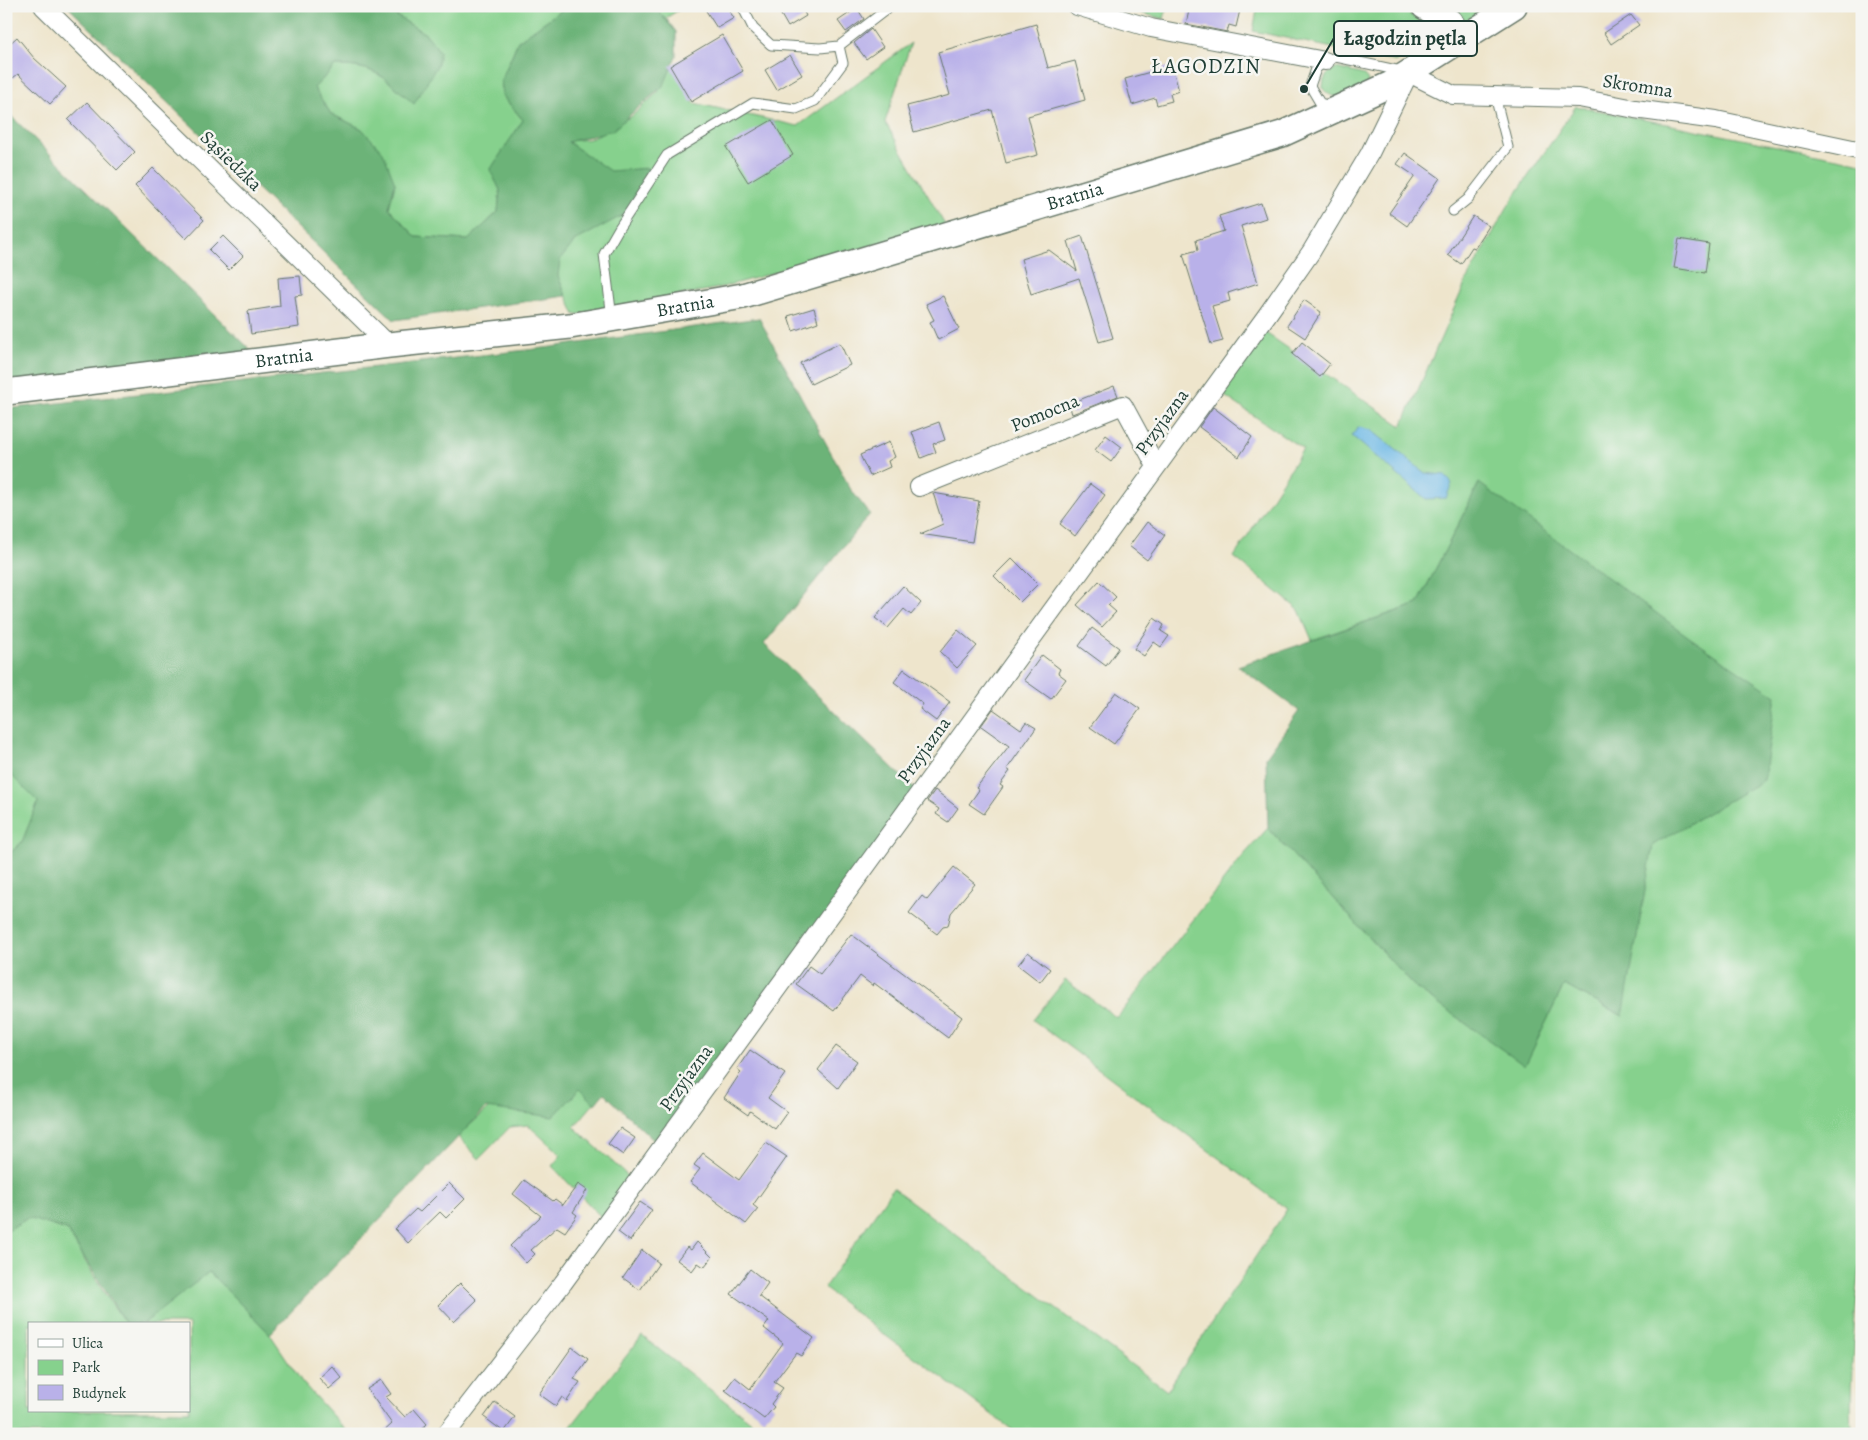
<svg xmlns="http://www.w3.org/2000/svg" width="1868" height="1440" font-family="Alegreya,serif">
  <style>
    .green { fill: #86d18d; stroke: #528760 }
    .forest { fill: #6cb378; stroke: #467856 }
    .water { fill: #6bb7e5; stroke: #457a8c }
    .building { fill: #b9b1e9 }
    .lines { fill: none; stroke-linecap: round; stroke-linejoin: round }
    .lane-casing { stroke: #677869; stroke-width: 11 }
    .street-casing { stroke: #677869; stroke-width: 20 }
    .secondary-casing { stroke: #677869; stroke-width: 28 }
    .lane { stroke: #fff; stroke-width: 9 }
    .street { stroke: #fff; stroke-width: 18 }
    .secondary { stroke: #fff; stroke-width: 25 }
    .labels { text-anchor: middle; dominant-baseline: central; stroke-width: 5; stroke-linejoin: round; paint-order: stroke }
    .street-label { font-size: 19px; fill: #1f3d34; stroke: #f6f6f2 }
    .quarter-label { font-size: 21px; letter-spacing: 1px; fill: #1f3d34; stroke: #f6f6f2 }
    .leader { fill: none; stroke: #1f3d34; stroke-width: 2 }
    .callout-dot { fill: #1f3d34; stroke: #f6f6f2; stroke-width: 2 }
    .callout { fill: #f6f6f2; stroke: #1f3d34; stroke-width: 2 }
    .callout-label { font-size: 20px; text-anchor: middle; font-weight: bold; fill: #1f3d34 }
  </style>
  <rect width="100%" height="100%" fill="#f6f6f2"/>
  <filter id="ink" filterUnits="userSpaceOnUse"><feTurbulence type="fractalNoise" baseFrequency=".02" numOctaves="2"/><feDisplacementMap in="SourceGraphic" scale="10" xChannelSelector="R" yChannelSelector="G"/><feConvolveMatrix kernelMatrix="1 2 1 2 8 2 1 2 1" color-interpolation-filters="sRGB"/></filter>
  <filter id="wash" filterUnits="userSpaceOnUse"><feTurbulence type="fractalNoise" baseFrequency=".0096" numOctaves="4" result="noise"/><feDisplacementMap in="SourceGraphic" scale="20" xChannelSelector="R" yChannelSelector="G"/><feGaussianBlur stdDeviation="1.12" result="paint"/><feColorMatrix in="noise" values="0 0 0 0 0 0 0 0 0 0 0 0 0 0 0 0 0 1.4 0 .05"/><feComposite in="paint" operator="in"/></filter>
  <g filter="url(#wash)">
    <rect width="100%" height="100%" fill="#eee5cc"/>
    <path class="green" d="M 381,6 L 567,6 L 518,41 L 501,81 L 503,97 L 523,120 L 491,170 L 500,190 L 498,212 L 468,240 L 416,237 L 389,208 L 395,183 L 362,129 L 331,114 L 314,88 L 335,66 C 376,65 384,78 414,103 L 427,35 Z
      M 654,6 L 685,6 L 666,18 L 676,32 Z
      M 1141,6 L 1167,6 L 1164,19 L 1141,13 Z
      M 1239,6 L 1397,6 L 1430,26 L 1398,62 L 1253,31 L 1257,10 Z
      M 1444,6 L 1495,6 L 1467,23 Z
      M 911,43 L 885,122 L 945,225 L 719,288 L 575,315 L 557,275 L 559,259 L 578,238 L 611,173 L 567,141 L 590,139 L 632,116 L 658,92 L 670,66 L 694,103 L 798,126 Z
      M 1336,68 L 1364,75 L 1368,80 L 1367,85 C 1351,92 1337,105 1323,89 C 1323,78 1326,74 1336,68 Z
      M 1576,106 L 1862,163 L 1862,1248 C 1855,1310 1849,1372 1852,1434 L 1018,1434 L 866,1321 L 824,1288 L 893,1188 L 1167,1391 L 1287,1209 L 1033,1020 L 1065,980 L 1117,1018 L 1242,857 L 1268,828 L 1416,988 L 1525,1065 L 1564,985 L 1623,1016 L 1479,483 L 1418,604 L 1312,640 L 1299,610 L 1234,557 L 1303,449 L 1213,388 L 1257,327 L 1402,426 L 1467,279 L 1508,206 Z
      M 6,770 L 38,802 L 22,842 L 6,857 Z
      M 582,1085 L 596,1101 L 574,1127 L 638,1185 L 607,1223 L 552,1166 L 561,1155 L 528,1125 L 510,1127 L 479,1159 L 458,1136 L 491,1106 Z
      M 28,1218 L 67,1230 L 101,1288 L 126,1324 L 29,1324 L 29,1411 L 189,1411 L 189,1324 L 143,1324 L 209,1271 L 270,1334 L 302,1382 L 349,1434 L 6,1434 L 6,1231 Z
      M 642,1336 L 767,1434 L 565,1434 Z"/>
    <path class="forest" d="M 67,6 L 381,6 L 427,35 L 440,52 L 438,64 L 414,104 C 385,78 377,65 335,66 L 314,88 L 331,114 L 362,129 L 383,152 L 395,183 L 389,208 L 416,237 L 468,240 L 498,212 L 500,190 L 490,170 L 523,120 L 503,96 L 501,81 L 518,41 L 567,6 L 654,6 L 676,32 L 676,56 L 664,85 L 613,130 L 568,142 L 610,171 L 648,168 L 625,214 L 575,241 L 560,260 L 558,276 L 566,296 L 394,320 Z
      M 6,111 L 258,357 L 6,383 Z
      M 759,318 L 851,490 L 870,514 L 764,644 L 920,794 L 662,1148 L 604,1093 L 595,1104 L 580,1089 L 553,1117 L 486,1108 L 270,1334 L 209,1272 L 143,1324 L 126,1324 L 67,1230 L 28,1218 L 6,1231 L 6,857 L 22,842 L 38,802 L 6,770 L 6,409 L 544,348 Z
      M 1479,483 L 1689,637 L 1776,696 L 1764,780 L 1653,845 L 1623,1016 L 1564,985 L 1525,1066 L 1416,988 L 1268,828 L 1266,757 L 1299,711 L 1238,666 L 1418,604 Z"/>
    <path class="water" d="M 1358,427 L 1371,430 L 1425,473 L 1444,475 L 1452,483 L 1446,498 L 1426,499 L 1352,436 Z"/>
    <g id="blocks">
      <path class="building" d="M 703,6 L 726,6 L 734,18 L 717,28 Z
        M 776,6 L 801,6 L 806,16 L 788,27 Z
        M 1190,6 L 1227,6 L 1240,10 L 1236,27 L 1229,25 L 1227,32 L 1186,24 Z
        M 857,8 L 864,19 L 846,32 L 838,21 Z
        M 1631,15 L 1639,25 L 1611,44 L 1604,33 Z
        M 1036,24 L 1048,68 L 1075,61 L 1085,100 L 1028,116 L 1038,155 L 1006,163 L 992,110 L 914,132 L 907,106 L 950,95 L 938,52 Z
        M 871,29 L 883,47 L 866,59 L 854,43 Z
        M 722,35 L 743,71 L 691,102 L 670,66 Z
        M 17,37 L 34,58 L 66,87 L 50,104 L 18,74 L 13,78 L 6,71 L 6,47 Z
        M 790,55 L 802,75 L 777,90 L 765,70 Z
        M 1172,66 L 1179,91 L 1170,94 L 1172,101 L 1157,105 L 1155,98 L 1132,105 L 1125,79 Z
        M 87,102 L 135,152 L 117,170 L 68,120 Z
        M 772,120 L 793,155 L 748,182 L 726,147 Z
        M 1405,153 L 1440,178 L 1407,226 L 1389,213 L 1415,176 L 1397,164 Z
        M 153,168 L 204,220 L 186,239 L 135,186 Z
        M 1261,203 L 1266,218 L 1241,226 L 1258,283 L 1228,293 L 1230,301 L 1212,306 L 1223,341 L 1211,344 L 1183,254 L 1198,250 L 1196,240 L 1224,231 L 1219,216 Z
        M 1473,216 L 1489,226 L 1475,248 L 1472,247 L 1461,264 L 1448,255 Z
        M 223,236 L 243,256 L 229,270 L 209,250 Z
        M 1082,236 L 1113,338 L 1099,342 L 1079,278 L 1031,294 L 1021,259 L 1049,250 L 1077,271 L 1068,241 Z
        M 1679,239 L 1709,244 L 1705,273 L 1674,268 Z
        M 300,276 L 302,295 L 295,296 L 299,327 L 251,334 L 248,311 L 280,306 L 278,278 Z
        M 943,296 L 959,329 L 938,340 L 930,322 L 934,320 L 926,304 Z
        M 1304,300 L 1321,312 L 1305,338 L 1287,326 Z
        M 814,308 L 818,322 L 793,331 L 788,316 Z
        M 1302,342 L 1330,364 L 1320,377 L 1292,354 Z
        M 840,343 L 850,365 L 811,384 L 800,363 Z
        M 1114,386 L 1118,396 L 1072,414 L 1069,404 Z
        M 1213,407 L 1252,437 L 1239,457 L 1199,427 Z
        M 939,422 L 945,440 L 933,444 L 936,452 L 921,458 L 912,432 Z
        M 1106,435 L 1122,447 L 1111,462 L 1095,450 Z
        M 889,442 L 895,457 L 888,461 L 890,467 L 870,476 L 860,455 Z
        M 1090,484 L 1105,495 L 1075,536 L 1060,524 Z
        M 933,493 L 979,501 L 972,542 L 920,534 L 943,524 Z
        M 1147,522 L 1165,535 L 1147,560 L 1129,546 Z
        M 1012,558 L 1038,584 L 1020,602 L 994,576 Z
        M 1099,581 L 1116,597 L 1108,605 L 1116,612 L 1102,627 L 1077,605 Z
        M 903,586 L 921,603 L 911,615 L 904,609 L 888,628 L 875,618 Z
        M 1154,618 L 1164,625 L 1161,631 L 1169,636 L 1161,647 L 1154,642 L 1144,656 L 1134,649 Z
        M 1092,628 L 1119,648 L 1106,666 L 1079,646 Z
        M 958,630 L 977,646 L 957,668 L 940,652 Z
        M 1042,655 L 1060,669 L 1058,673 L 1066,679 L 1051,699 L 1024,680 Z
        M 904,669 L 950,702 L 936,721 L 920,709 L 923,704 L 894,682 Z
        M 1116,692 L 1140,709 L 1114,744 L 1090,727 Z
        M 993,709 L 1021,729 L 1026,722 L 1036,728 L 1007,769 L 1010,771 L 1000,785 L 1003,787 L 984,814 L 969,804 L 979,790 L 976,788 L 1009,746 L 981,726 Z
        M 935,790 L 958,808 L 948,822 L 936,814 L 939,809 L 927,801 Z
        M 954,867 L 975,884 L 951,913 L 948,926 L 943,927 L 937,934 L 909,913 L 922,896 L 927,900 Z
        M 851,934 L 962,1017 L 948,1038 L 874,983 L 873,986 L 860,976 L 834,1011 L 796,984 L 809,966 L 820,974 Z
        M 1028,952 L 1050,969 L 1040,982 L 1018,965 Z
        M 836,1046 L 857,1061 L 838,1088 L 818,1070 Z
        M 750,1050 L 785,1074 L 768,1098 L 787,1112 L 775,1129 L 750,1111 L 748,1115 L 724,1098 L 741,1072 L 737,1069 Z
        M 620,1128 L 635,1138 L 623,1155 L 608,1144 Z
        M 766,1143 L 787,1157 L 753,1205 L 758,1209 L 746,1224 L 690,1182 L 700,1169 L 694,1165 L 703,1153 L 739,1180 Z
        M 524,1180 L 553,1201 L 555,1199 L 563,1205 L 578,1184 L 587,1190 L 573,1212 L 577,1215 L 565,1232 L 557,1227 L 531,1250 L 535,1254 L 526,1263 L 510,1246 L 541,1216 L 513,1194 Z
        M 449,1183 L 465,1199 L 446,1218 L 440,1212 L 408,1243 L 395,1229 L 416,1209 L 420,1212 Z
        M 640,1202 L 652,1210 L 630,1241 L 618,1232 Z
        M 697,1242 L 712,1257 L 704,1267 L 698,1263 L 692,1271 L 677,1260 L 687,1247 L 691,1250 Z
        M 642,1250 L 659,1263 L 640,1290 L 623,1278 Z
        M 750,1269 L 768,1283 L 759,1296 L 814,1338 L 801,1356 L 796,1353 L 774,1382 L 783,1388 L 771,1404 L 774,1407 L 764,1419 L 725,1390 L 735,1377 L 750,1389 L 783,1343 L 764,1328 L 769,1321 L 731,1294 Z
        M 460,1283 L 477,1300 L 454,1322 L 438,1305 Z
        M 572,1347 L 588,1359 L 574,1379 L 580,1382 L 567,1401 L 562,1397 L 556,1406 L 539,1394 Z
        M 332,1366 L 342,1378 L 329,1389 L 319,1378 Z
        M 381,1380 L 391,1394 L 386,1397 L 405,1417 L 414,1409 L 427,1424 L 416,1434 L 381,1434 L 392,1424 L 367,1389 Z
        M 495,1402 L 515,1417 L 504,1432 L 484,1417 Z"/>
    </g>
  </g>
  <g filter="url(#ink)">
    <use href="#blocks" fill-opacity="0" stroke="#677869" stroke-width="1"/>
    <g class="lines">
      <defs>
        <path id="lane" d="M 742,6 L 753,28 L 771,45 L 820,48 L 839,46 L 891,6
          M 1332,106 L 1320,103 L 1310,86 L 1316,69 L 1325,61 L 1336,57 L 1401,71
          M 1453,211 L 1468,199 L 1508,147 L 1495,96
          M 612,318 L 604,254 L 619,228 L 667,155 L 753,103 L 796,109 L 815,101 L 843,63 L 839,46"/>
        <path id="street" d="M 43,6 L 389,345
          M 1077,6 L 1151,28 L 1325,61
          M 919,487 L 1123,405 L 1156,466
          M 446,1434 L 563,1283 L 1267,315 L 1311,252 L 1370,153 L 1409,73 L 1453,95 L 1579,98 L 1635,109 L 1716,120 L 1862,151"/>
        <g id="secondary">
          <path d="M 1424,6 L 1450,22 L 1461,40"/>
          <path id="s1" d="M 6,392 L 389,345 L 570,326 L 743,296 L 1282,134 L 1391,84 L 1514,6"/>
        </g>
      </defs>
      <use href="#lane" class="lane-casing"/>
      <use href="#street" class="street-casing"/>
      <use href="#secondary" class="secondary-casing"/>
      <use href="#lane" class="lane"/>
      <use href="#street" class="street"/>
      <use href="#secondary" class="secondary"/>
    </g>
  </g>
  <g class="labels">
    <g class="street-label">
      <text transform="translate(1638 86) rotate(9)">Skromna</text>
      <text transform="translate(231 161) rotate(44)">Sąsiedzka</text>
      <text stroke="none"><textPath href="#s1" startOffset="1090">Bratnia</textPath></text>
      <text stroke="none"><textPath href="#s1" startOffset="685">Bratnia</textPath></text>
      <text stroke="none"><textPath href="#s1" startOffset="280">Bratnia</textPath></text>
      <text transform="translate(1045 413) rotate(-22)">Pomocna</text>
      <text transform="translate(1162 422) rotate(-54)">Przyjazna</text>
      <text transform="translate(924 750) rotate(-54)">Przyjazna</text>
      <text transform="translate(686 1078) rotate(-54)">Przyjazna</text>
    </g>
    <g class="quarter-label">
      <text x="1206" y="66">ŁAGODZIN</text>
    </g>
  </g>
  <path class="leader" d="M1304 89L1334 38"/>
  <circle class="callout-dot" cx="1304" cy="89" r="5"/>
  <rect class="callout" x="1334" y="21" width="143" height="35" rx="5"/>
  <g class="callout-label">
    <text x="1405" y="45">Łagodzin pętla</text>
  </g>
  <rect width="1868" height="1440" fill="none" stroke="#f6f6f2" stroke-width="25"/>
  <rect x="28" y="1322" width="162" height="90" fill="#f6f6f2" stroke="#a0aca6"/>
  <rect x="38" y="1339" width="25" height="8" fill="#ffffff" stroke="#a0aca6"/>
  <text x="72" y="1348" font-size="15" fill="#1f3d34">Ulica</text>
  <rect x="38" y="1360" width="25" height="15" fill="#86d18d" stroke="#a0aca6"/>
  <text x="72" y="1372" font-size="15" fill="#1f3d34">Park</text>
  <rect x="38" y="1385" width="25" height="15" fill="#b9b1e9" stroke="#a0aca6"/>
  <text x="72" y="1398" font-size="15" fill="#1f3d34">Budynek</text>
</svg>
